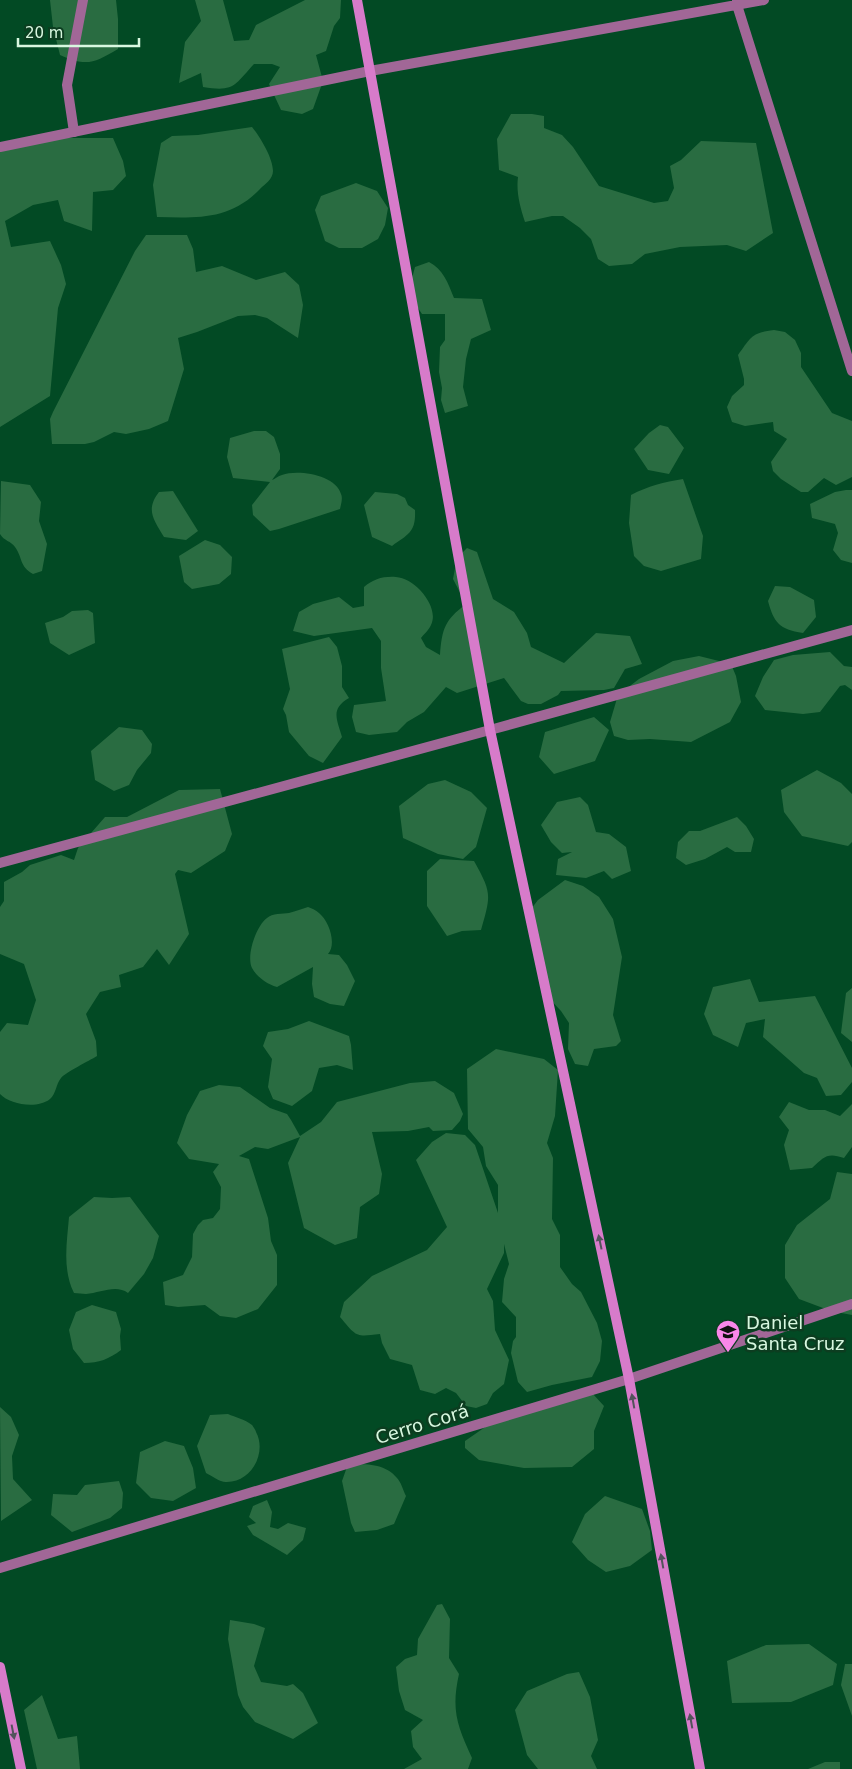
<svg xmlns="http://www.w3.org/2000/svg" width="852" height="1769" font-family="'DejaVu Sans',sans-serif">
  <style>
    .green { fill: #296c41 }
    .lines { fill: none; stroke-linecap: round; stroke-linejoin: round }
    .lane { stroke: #a16797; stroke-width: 10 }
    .street { stroke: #a16797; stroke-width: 10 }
    .secondary { stroke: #d77bca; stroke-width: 10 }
    .oneway { fill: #53535c }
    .labels { text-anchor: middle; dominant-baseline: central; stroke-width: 5; stroke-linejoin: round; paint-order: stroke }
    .poi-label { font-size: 18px; fill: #d8f8e0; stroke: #0c3d20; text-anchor: start }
    .street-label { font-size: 18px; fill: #d8f8e0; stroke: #0c3d20 }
  </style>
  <rect width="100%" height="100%" fill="#024a24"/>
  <path class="green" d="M 50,0 L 116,0 L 118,19 L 118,49 C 94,63 87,67 60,55 L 53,27 Z
    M 195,0 L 223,0 L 234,41 L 249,40 L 256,25 L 305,0 L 341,0 L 340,18 L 334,26 L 326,51 L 316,55 L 323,81 L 313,109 L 302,114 L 281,110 L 269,84 L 280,67 L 272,64 L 254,64 C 234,86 234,92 203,87 L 201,73 L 179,83 L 185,42 L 201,21 Z
    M 511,114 L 532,114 L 544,116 L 544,128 L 562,135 L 573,147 L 599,186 L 654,203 L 668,201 L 674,188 L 670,166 L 681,160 L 701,141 L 756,143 L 773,233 L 746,251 L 727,245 L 680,247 L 645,254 L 632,264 L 609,266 L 598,259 L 591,239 L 580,228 L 563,216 L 552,216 L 525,222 C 520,207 516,192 518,177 L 499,170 L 497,139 Z
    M 252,127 C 260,137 273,158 273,171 C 273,179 265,184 260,189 C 230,220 198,218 157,217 L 153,185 L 161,143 L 172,136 L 198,135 Z
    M 42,138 L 113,138 L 123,161 L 126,176 L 113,190 L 93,192 L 92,231 L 64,221 L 58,200 L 33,205 L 5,221 L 11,247 L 50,241 L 61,265 L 66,284 L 58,308 L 50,396 L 0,427 L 0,147 Z
    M 356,183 L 377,191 L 388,208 L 385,225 L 378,239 L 362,248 L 339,248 L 325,241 L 315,210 L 321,196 Z
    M 146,235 L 187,235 L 193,249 L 196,272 L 222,266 L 256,280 L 285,272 L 299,285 L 303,305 L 298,338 L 267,318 L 255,315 L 238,316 L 197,332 L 178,338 L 184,369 L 168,421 L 149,429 L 126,434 L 114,432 L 94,442 L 85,444 L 52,444 L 50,419 L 53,412 L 135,251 Z
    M 429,262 C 443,269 448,283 454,298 L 482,299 L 491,330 L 471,339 L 466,359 L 463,387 L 468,406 L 445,413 L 441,400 L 442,388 L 439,372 L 440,347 L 445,340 L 445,314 L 422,314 L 408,293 L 415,267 Z
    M 774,330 L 785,332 L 795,340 L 801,353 L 801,367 L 832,413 L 852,421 L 852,477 L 836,485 L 824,478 L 808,492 L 801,492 L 781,479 L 773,471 L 771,462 L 787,439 L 774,431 L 773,422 L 745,426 L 732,422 L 727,407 L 732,396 L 744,385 L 744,379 L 738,355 C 751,337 751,333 774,330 Z
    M 660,425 L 668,427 L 684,448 L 669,474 L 648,470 L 634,449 L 649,433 Z
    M 254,431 L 266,431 L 274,437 L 280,454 L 280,469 L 272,480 C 275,479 278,476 282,475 C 298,469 336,475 341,494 C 343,498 341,504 340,509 L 279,529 L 270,531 L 253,515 L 252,505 L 270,482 L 233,478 L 227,457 L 230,438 Z
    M 683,479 L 703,536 L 701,559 L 661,571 L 644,566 L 634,556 L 629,523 L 631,495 C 648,486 664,482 683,479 Z
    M 1,481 L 30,485 L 41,502 L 39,521 L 47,544 L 42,571 L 33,574 C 19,566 23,558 15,547 C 11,541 4,541 0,534 Z
    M 846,490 L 852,490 L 852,563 L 841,560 L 833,550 L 838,533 L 835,524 L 812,518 L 810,504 L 835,492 Z
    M 173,491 L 198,531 L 186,540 L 164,537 C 154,520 145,510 159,492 Z
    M 375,492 L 397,494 L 405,498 L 408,505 L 415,510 C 416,532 409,534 392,546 L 372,537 L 364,505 Z
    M 205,540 L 220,545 L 232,557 L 231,574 L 219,584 L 192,589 L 184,582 L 179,556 Z
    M 467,548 L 477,552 L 493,599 L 514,612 L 527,633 L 531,647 L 564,663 L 596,633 L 630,636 L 642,664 L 625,669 L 614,688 L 604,690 L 561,691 L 558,695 L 541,704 L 528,704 L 521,701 L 504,678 L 457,693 L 446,687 L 424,712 L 407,722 L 397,732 L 369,735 L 356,732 L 352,717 L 354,705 L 386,701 L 381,668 L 381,641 L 372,628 L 314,636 L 293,631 L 299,612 L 313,604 L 339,597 L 353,608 L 364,606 L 364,587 C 373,579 384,576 396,577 C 415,578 440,607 431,625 C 429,630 424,634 421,638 L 426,647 L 440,655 C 442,628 445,620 466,604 L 453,579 L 457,558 Z
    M 775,586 L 790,587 L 814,600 L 816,617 L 803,633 C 779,629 774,623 768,601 Z
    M 88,610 L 93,613 L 95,643 L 69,655 L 50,643 L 45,623 L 63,617 L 72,611 Z
    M 329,637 L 337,647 L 342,666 L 342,687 L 349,698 C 330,709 337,719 342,737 L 323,763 L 309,756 L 289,732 L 286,715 L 283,709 L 290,689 L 282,649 Z
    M 830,652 L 844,666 L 852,667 L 852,690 L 845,685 L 840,686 L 820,712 L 803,714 L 765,710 L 755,696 L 763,677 L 774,660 L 793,655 Z
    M 699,656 L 731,664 L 736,676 L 741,702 L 730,722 L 691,742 L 650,739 L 628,740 L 614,736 L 610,722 L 618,695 L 639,679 L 673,661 Z
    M 594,717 L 609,730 L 595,761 L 554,774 L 539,757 L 545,732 Z
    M 119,727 L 142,730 L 152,744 L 151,753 L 137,770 L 129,785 L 114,791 L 95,780 L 91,751 Z
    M 817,770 L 841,783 L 852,794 L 852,842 L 848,846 L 802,836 L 784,812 L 781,790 Z
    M 445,780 L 471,792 L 487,808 L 476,847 L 463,859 L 438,854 L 403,838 L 399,806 L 428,784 Z
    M 220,789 L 232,834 L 225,851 L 191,873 L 178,870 L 175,874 L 189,934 L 169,965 L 157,949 L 143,967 L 119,975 L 121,987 L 100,992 L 86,1014 L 96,1041 L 97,1056 C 89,1061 66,1072 61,1078 C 56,1084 56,1094 50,1099 C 38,1109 10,1105 0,1094 L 0,1032 L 7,1023 L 28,1025 L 36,1000 L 24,964 L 0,954 L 0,907 L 4,901 L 4,882 L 22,872 L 30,865 L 61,855 L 74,860 L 78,848 L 105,817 L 127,817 L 179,790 Z
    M 580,797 L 588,805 L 596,832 L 609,834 L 626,847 L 631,871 L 612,879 L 604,871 L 586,878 L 556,875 L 558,859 L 572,852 L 562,853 L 551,842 L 541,825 L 557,802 Z
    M 737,817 L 746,826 L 754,839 L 751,852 L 735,852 L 727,847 L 705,859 L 686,865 L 676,858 L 678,842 L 689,831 L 700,831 Z
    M 440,859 L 474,861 C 492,893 491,895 481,930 L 462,931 L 447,936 L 427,906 L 427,871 Z
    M 565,880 L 583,886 L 599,897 L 613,919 L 622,957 L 613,1015 L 621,1041 L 616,1046 L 594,1049 L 588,1066 L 575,1064 L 568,1049 L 569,1023 L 561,1011 L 547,996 L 531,909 L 538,900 Z
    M 308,907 C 311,908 316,910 319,913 C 329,921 337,944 328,954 L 339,955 L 347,965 L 355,981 L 344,1006 L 330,1004 L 314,997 L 312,984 L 313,967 L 277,987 C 267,984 257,977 252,968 C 246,956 256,926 267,918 C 272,913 283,914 289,913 C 296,911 302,909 308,907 Z
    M 750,979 L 759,1002 L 815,996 L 852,1068 L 852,1082 L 841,1095 L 826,1096 L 817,1078 L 804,1073 L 763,1037 L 765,1019 L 746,1023 L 738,1047 L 713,1035 L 704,1014 L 713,987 Z
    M 852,988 L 852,1042 L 841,1033 L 846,993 Z
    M 309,1021 L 349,1036 L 351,1045 L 353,1070 L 337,1065 L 319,1068 L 312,1091 L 292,1106 L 273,1099 L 268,1087 L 272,1059 L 263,1046 L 268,1032 L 288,1029 Z
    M 496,1049 L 544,1059 L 558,1070 L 555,1116 L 547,1143 L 553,1158 L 552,1219 L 560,1235 L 560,1267 L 572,1284 L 581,1292 L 597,1323 L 602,1341 L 600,1361 L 592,1377 L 552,1385 L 527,1392 L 518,1382 L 511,1353 L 513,1341 L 516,1337 L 516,1317 L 502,1302 L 504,1279 L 509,1264 L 504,1244 L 504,1253 L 487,1289 L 493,1301 L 495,1330 L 509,1360 L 504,1384 L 493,1393 L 487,1404 L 476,1408 L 466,1406 L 456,1393 L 446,1388 L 435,1394 L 420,1390 L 412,1365 L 390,1359 L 382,1343 L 380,1334 C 355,1337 357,1337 340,1317 L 344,1302 L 372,1276 L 427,1250 L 447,1227 L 416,1160 L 432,1142 L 446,1133 L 465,1135 L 475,1145 L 498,1213 L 498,1185 L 486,1166 L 483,1147 L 468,1129 L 467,1069 Z
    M 435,1081 L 454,1093 L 463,1114 L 460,1121 L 452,1130 L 433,1131 L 429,1127 L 408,1131 L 372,1132 L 382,1174 L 379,1194 L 360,1207 L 357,1238 L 335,1245 L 304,1228 L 288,1163 L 300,1137 L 268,1149 L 255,1147 L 239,1156 L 249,1159 L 268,1218 L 271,1241 L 277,1255 L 277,1285 L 258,1309 L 236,1318 L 220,1316 L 205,1305 L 178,1307 L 165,1305 L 163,1282 L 183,1275 L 192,1257 L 193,1234 L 198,1225 L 203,1220 L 213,1218 L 220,1209 L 221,1187 L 213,1172 L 219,1164 L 189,1159 L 177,1143 L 187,1115 L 200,1091 L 219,1085 L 240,1087 L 270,1108 L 287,1114 L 291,1120 L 300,1136 L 321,1122 L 337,1102 L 410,1083 Z
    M 789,1102 L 809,1110 L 825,1110 L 840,1116 L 852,1104 L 852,1147 L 844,1158 C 827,1152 824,1157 812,1168 L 790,1170 L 784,1145 L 789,1130 L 779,1117 Z
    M 837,1172 L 852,1174 L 852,1315 L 831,1311 L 799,1299 L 785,1278 L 785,1245 L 797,1225 L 830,1199 Z
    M 94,1197 L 112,1198 L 130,1197 L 159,1236 L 153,1258 L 144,1274 L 128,1293 C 116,1284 100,1293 86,1294 C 82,1294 78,1293 74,1293 C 62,1269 67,1242 69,1217 Z
    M 92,1305 L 116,1312 L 121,1329 L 120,1336 L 121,1350 C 109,1359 99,1363 84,1363 L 73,1349 L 69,1330 L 76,1312 Z
    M 593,1394 L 604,1406 L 594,1431 L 594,1449 L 572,1467 L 524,1468 L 479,1460 L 465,1448 L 465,1441 L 504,1414 Z
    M 0,1407 L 11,1417 L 19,1435 L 12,1456 L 13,1479 L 32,1500 L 1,1521 Z
    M 228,1414 C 235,1417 246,1420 252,1425 C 253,1426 256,1431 256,1432 C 267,1452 252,1482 227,1482 C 221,1483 212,1476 206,1473 L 197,1446 L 210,1415 Z
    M 165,1441 L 184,1446 L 193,1468 L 196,1488 L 173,1501 L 151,1498 L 136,1483 L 140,1452 Z
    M 348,1464 C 365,1464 385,1463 397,1478 C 401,1482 403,1490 406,1496 L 394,1524 L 377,1530 L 355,1532 L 351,1523 L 342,1481 Z
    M 119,1481 L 123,1493 L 122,1508 L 110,1518 L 72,1532 L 51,1515 L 53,1494 L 77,1495 L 85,1485 Z
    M 605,1496 L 642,1509 L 650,1531 L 652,1550 L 630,1566 L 606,1572 L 588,1560 L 572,1542 L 585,1514 Z
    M 267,1500 L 272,1512 L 270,1527 L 278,1529 L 288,1523 L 306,1528 L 303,1540 L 287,1555 L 253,1535 L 247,1526 L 256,1523 L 249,1517 L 253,1506 Z
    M 442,1604 L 450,1619 L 449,1658 L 459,1674 C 451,1710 457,1725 472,1758 L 468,1769 L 404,1769 L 422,1759 L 413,1747 L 411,1731 L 423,1720 L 405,1710 L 399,1691 L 396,1667 L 405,1659 L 417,1655 L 418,1639 L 437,1605 Z
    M 230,1620 L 254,1624 L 265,1628 L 254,1666 L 261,1682 L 287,1686 L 293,1684 L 303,1693 L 318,1723 L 293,1739 L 255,1722 L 243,1707 L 238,1695 L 228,1639 Z
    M 809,1644 L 837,1664 L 833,1685 L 791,1702 L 732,1703 L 727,1661 L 766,1645 Z
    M 845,1664 L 852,1664 L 852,1716 L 841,1685 Z
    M 579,1672 L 590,1697 L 598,1740 L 591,1756 L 597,1769 L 538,1769 L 527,1755 L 515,1710 L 527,1691 L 567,1674 Z
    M 42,1695 L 58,1739 L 77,1736 L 80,1769 L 37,1769 L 24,1710 Z
    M 825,1762 L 840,1762 L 840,1769 L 808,1769 Z"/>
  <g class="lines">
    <path class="lane" d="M 74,132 L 67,85 L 83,0"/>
    <path class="street" d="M 737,0 L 737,5 L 852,371
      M 0,147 L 370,71 L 764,0
      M 0,863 L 490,730 L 852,630
      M 0,1568 L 629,1379 L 852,1304"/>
    <path class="secondary" d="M 357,0 L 490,730 L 629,1379 L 700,1769
      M 0,1667 L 21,1769"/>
  </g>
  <defs><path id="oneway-solid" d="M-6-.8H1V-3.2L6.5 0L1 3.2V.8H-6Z" transform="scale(1.25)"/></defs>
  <g class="oneway">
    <use href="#oneway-solid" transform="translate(600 1242) rotate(-102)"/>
    <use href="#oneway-solid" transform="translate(633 1401) rotate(-100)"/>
    <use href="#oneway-solid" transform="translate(662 1561) rotate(-100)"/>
    <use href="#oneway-solid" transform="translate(691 1721) rotate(-100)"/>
    <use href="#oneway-solid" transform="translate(13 1732) rotate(79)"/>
  </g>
  <defs>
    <symbol id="school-pin" viewBox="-11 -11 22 30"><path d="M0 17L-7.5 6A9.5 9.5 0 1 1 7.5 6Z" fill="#f987e9" stroke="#0c3d20"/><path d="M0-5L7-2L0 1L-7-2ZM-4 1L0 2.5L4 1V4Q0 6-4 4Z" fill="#111"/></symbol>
  </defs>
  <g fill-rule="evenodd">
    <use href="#school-pin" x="714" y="1318" width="28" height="38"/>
  </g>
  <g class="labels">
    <g class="poi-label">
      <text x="746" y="1322">Daniel<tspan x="746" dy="21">Santa Cruz</tspan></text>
    </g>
    <g class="street-label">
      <text transform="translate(422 1424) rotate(-17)">Cerro Corá</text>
    </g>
  </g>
  <path d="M18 38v8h121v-8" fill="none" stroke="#d8f8e0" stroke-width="2.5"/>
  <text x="25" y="38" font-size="15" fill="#d8f8e0" stroke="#0c3d20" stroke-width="4" paint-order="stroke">20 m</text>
</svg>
